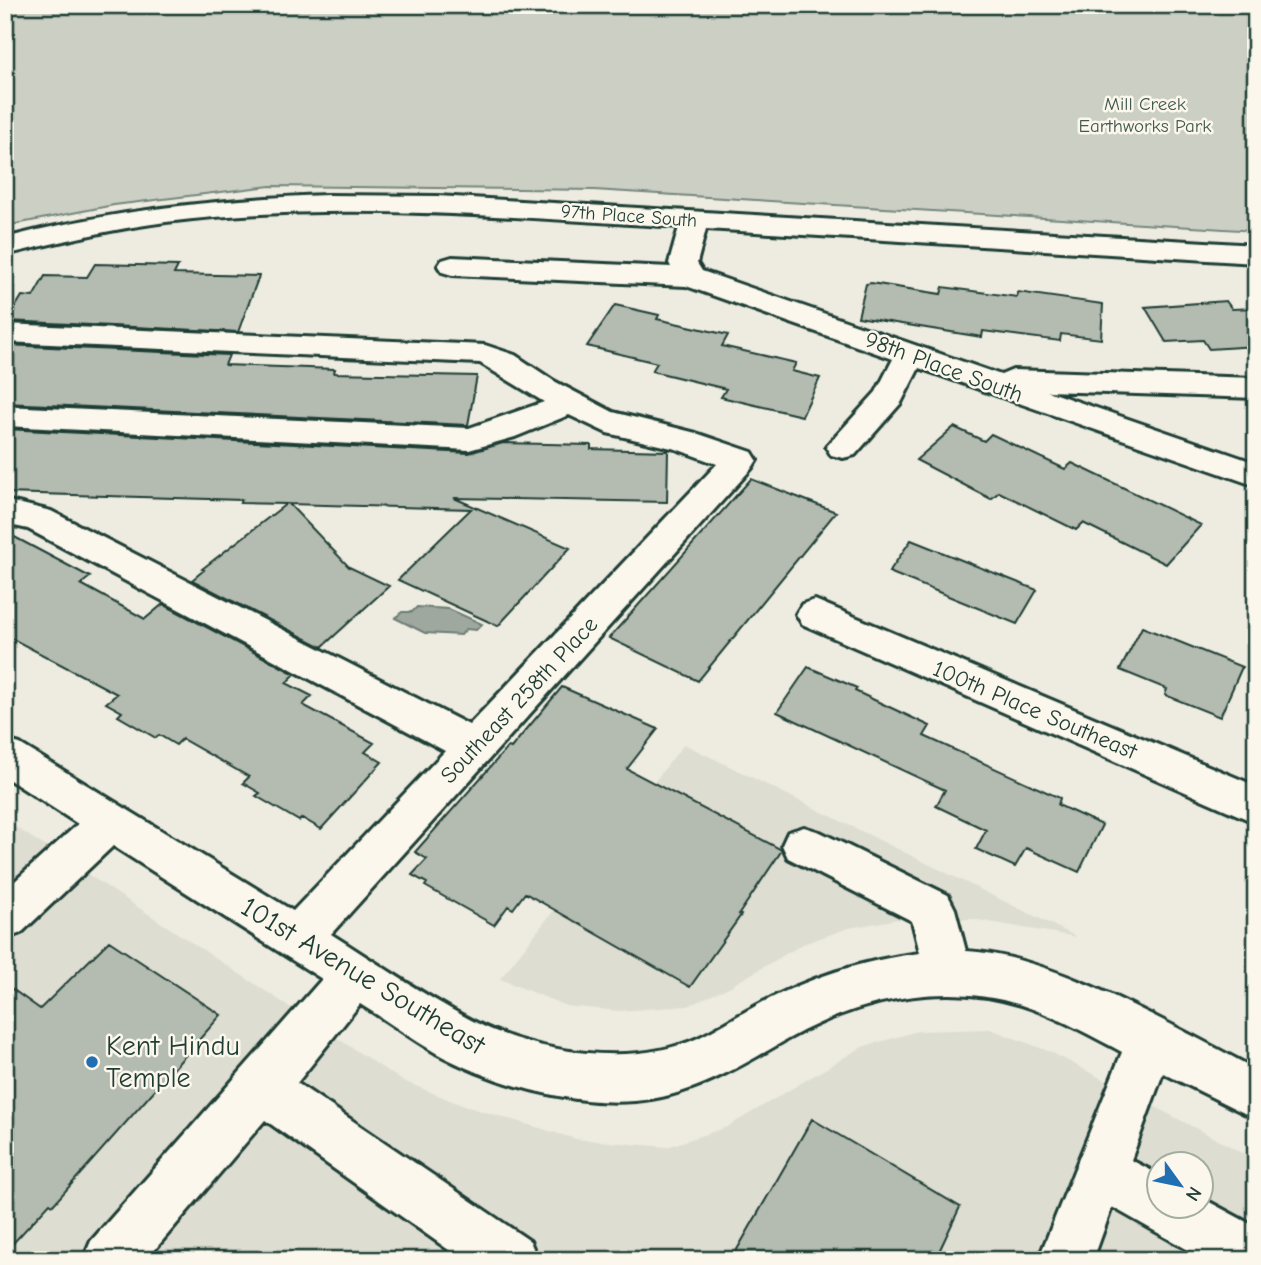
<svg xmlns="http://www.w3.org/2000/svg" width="1261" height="1265" font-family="'Comic Neue',sans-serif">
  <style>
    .built { fill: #ddddd2; fill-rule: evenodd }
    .green { fill: #cbcfc4; stroke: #75867c; stroke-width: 2 }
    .water { fill: #9fa89f; stroke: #6c7d74; stroke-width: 2 }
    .building { fill: #b4bbb0; stroke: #1f3d34; stroke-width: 2 }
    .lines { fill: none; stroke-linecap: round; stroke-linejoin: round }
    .minor-casing { stroke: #1f3d34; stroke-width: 6 }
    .minor { fill: #fbf7ec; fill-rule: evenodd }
    .poi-dot { fill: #1f6fb2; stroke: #fbf7ec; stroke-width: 2.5 }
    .labels { text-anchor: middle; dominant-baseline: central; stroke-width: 5; stroke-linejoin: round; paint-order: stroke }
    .far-park-label { font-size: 19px; fill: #415a51; stroke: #fbf7ec }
    .far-street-label { font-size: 19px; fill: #1f3d34; stroke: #fbf7ec }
    .street-label { font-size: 23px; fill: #1f3d34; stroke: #fbf7ec }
    .near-street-label { font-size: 28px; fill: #1f3d34; stroke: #fbf7ec }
    .near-poi-label { font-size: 28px; fill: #1f3d34; stroke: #fbf7ec; text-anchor: start }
  </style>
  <rect width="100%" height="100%" fill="#eeece1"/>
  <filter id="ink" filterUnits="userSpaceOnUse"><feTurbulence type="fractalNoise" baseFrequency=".0143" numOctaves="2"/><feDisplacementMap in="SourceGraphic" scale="14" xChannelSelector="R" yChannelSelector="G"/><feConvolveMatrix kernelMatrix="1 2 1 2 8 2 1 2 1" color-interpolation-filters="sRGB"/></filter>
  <g filter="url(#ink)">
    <path class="built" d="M 684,744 L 1077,937 L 972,919 L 904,918 L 849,928 L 803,944 L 729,987 L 688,1006 L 618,1011 L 566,1006 L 500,979 Z
      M 5,820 L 401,1080 L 462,1105 L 576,1139 L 667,1147 L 727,1127 L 862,1047 L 918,1031 L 990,1029 L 1051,1052 L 1256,1160 L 1256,1260 L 5,1260 ZM 1160,1164 L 1202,1164 L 1202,1206 L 1160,1206 Z"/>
    <path class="green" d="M 5,5 L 1256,5 L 1256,231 L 594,190 L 270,186 L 114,205 L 5,226 Z"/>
    <path class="water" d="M 417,607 L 449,609 L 482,624 L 476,630 L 466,629 L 461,635 L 425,633 L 395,618 L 402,612 L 412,612 Z"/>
    <path class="building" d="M 95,264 L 178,266 L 174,274 L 259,276 L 238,332 L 7,321 L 22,296 L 33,297 L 45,276 L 87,277 Z
      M 871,283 L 941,294 L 943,287 L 1017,297 L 1018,292 L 1103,304 L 1101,339 L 1061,334 L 1060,341 L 983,331 L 982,337 L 858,317 L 866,284 Z
      M 1226,301 L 1232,309 L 1256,308 L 1256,346 L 1209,349 L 1203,340 L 1166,342 L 1145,307 Z
      M 615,305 L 659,315 L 657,319 L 728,335 L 722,346 L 796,363 L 792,371 L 820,378 L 802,416 L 721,397 L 726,389 L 652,371 L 657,363 L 587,346 Z
      M 5,345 L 229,355 L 225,365 L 335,369 L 334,373 L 477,376 L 468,425 L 5,403 Z
      M 954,427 L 984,441 L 991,434 L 1065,469 L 1072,463 L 1201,525 L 1166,564 L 1083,523 L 1076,530 L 999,492 L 991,499 L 916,460 Z
      M 5,429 L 469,453 L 503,443 L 591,445 L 591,449 L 668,451 L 667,502 L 454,498 L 570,548 L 498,626 L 398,580 L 471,509 L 289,504 L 349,567 L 389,586 L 322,647 L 192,580 L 204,570 L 202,569 L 286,504 L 240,503 L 242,500 L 5,493 Z
      M 751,479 L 836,512 L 698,681 L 609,638 Z
      M 5,532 L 90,577 L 81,584 L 145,619 L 163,604 L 295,674 L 286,683 L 312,696 L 303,705 L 374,743 L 365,752 L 382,762 L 321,829 L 302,818 L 299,821 L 256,796 L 260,793 L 243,783 L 249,777 L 182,739 L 176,745 L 159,735 L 156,738 L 118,716 L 122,712 L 106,703 L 117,694 L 5,635 Z
      M 911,540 L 984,569 L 1037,590 L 1017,624 L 889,572 Z
      M 1142,627 L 1242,667 L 1220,717 L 1165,695 L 1167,689 L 1120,670 Z
      M 808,667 L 857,688 L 855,691 L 930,726 L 924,736 L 1060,798 L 1058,805 L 1102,825 L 1079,872 L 1026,848 L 1015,867 L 976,849 L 986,830 L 936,806 L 945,790 L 777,712 Z
      M 562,687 L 658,729 L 627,769 L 782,850 L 739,914 L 741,915 L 690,987 L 525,893 L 513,909 L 508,906 L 494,925 L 425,886 L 427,883 L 412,875 L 427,859 L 415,852 L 508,747 L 511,748 Z
      M 109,941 L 221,1015 L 53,1205 L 50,1203 L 5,1252 L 5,984 L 40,1009 Z
      M 812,1119 L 960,1207 L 935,1260 L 731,1260 Z"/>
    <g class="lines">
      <defs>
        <path id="minor" d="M 328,195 L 437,196 L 1256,245 L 1256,263 L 706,229 L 697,263 L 702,271 L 1001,375 L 1013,370 L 1256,378 L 1256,398 L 1047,391 L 1256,463 L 1256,486 L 919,368 L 901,403 L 855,455 L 843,458 L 831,455 L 826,447 L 876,392 L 893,359 L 686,286 L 452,275 L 442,272 L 438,266 L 442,260 L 452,257 L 671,267 L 669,263 L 679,227 C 508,217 337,201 166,222 C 111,229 59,242 5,255 L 5,238 C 112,210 218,199 328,195 Z
          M 5,324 L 485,345 L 515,355 L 554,381 L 613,412 L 696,433 L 752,452 L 757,460 L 752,468 L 331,934 C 377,963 423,995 471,1020 C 534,1053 632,1068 698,1038 C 717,1029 735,1017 754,1007 C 805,979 862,960 920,953 L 912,921 L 788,858 L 782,845 L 788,832 L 804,827 L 820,832 L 948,895 L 955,909 L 966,951 C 1054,955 1177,1029 1256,1069 L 1256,1119 L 1163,1073 L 1131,1160 L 1160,1175 L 1160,1206 L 1202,1206 L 1202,1198 L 1256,1227 L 1256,1260 L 1206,1260 L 1112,1207 L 1093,1260 L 1038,1260 L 1122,1052 C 1090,1035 1056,1016 1021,1005 C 942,980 857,1000 786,1040 C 739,1067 691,1097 635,1101 C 571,1106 493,1084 436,1053 C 410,1038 386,1020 360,1004 L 297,1083 L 530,1241 L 538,1260 L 463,1260 L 265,1120 L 146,1260 L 83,1260 L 91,1241 L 322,979 L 113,846 L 21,933 L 5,939 L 5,890 L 78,824 L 5,777 L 5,740 L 20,744 L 293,911 L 445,751 L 28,529 L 5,524 L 5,500 L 51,511 L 469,725 L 717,464 L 676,449 L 607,433 L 569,415 L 515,437 L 469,450 L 5,426 L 5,406 L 469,428 L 544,402 L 480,363 L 5,342 Z
          M 815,600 L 1256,786 L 1256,823 L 802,624 L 796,614 L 802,604 Z"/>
      </defs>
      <use href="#minor" class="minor-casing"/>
      <use href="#minor" class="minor"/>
    </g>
  </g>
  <circle class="poi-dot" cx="92" cy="1062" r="7"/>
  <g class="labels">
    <g class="far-park-label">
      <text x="1145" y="104">Mill Creek<tspan x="1145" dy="22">Earthworks Park</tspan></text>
    </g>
    <g class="far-street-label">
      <text transform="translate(629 216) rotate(4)">97th Place South</text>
    </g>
    <g class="street-label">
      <text transform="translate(944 367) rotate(20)">98th Place South</text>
      <text transform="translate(519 700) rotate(-47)">Southeast 258th Place</text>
      <text transform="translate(1035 710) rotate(23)">100th Place Southeast</text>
    </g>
    <g class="near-street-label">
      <text transform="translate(363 976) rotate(31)">101st Avenue Southeast</text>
    </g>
    <g class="near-poi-label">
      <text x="106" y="1046">Kent Hindu<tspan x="106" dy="32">Temple</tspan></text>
    </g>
  </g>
  <rect width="1261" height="1265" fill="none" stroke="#fbf7ec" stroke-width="28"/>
  <rect x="14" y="14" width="1233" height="1237" fill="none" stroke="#1f3d34" stroke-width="2.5" filter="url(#ink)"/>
  <g transform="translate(1180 1185) rotate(123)"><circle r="33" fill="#fbf7ec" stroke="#a3ada2" stroke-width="2"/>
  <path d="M0-5L12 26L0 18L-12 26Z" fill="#1f6fb2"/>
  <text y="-10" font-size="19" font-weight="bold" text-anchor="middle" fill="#1f3d34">N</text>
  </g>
</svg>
